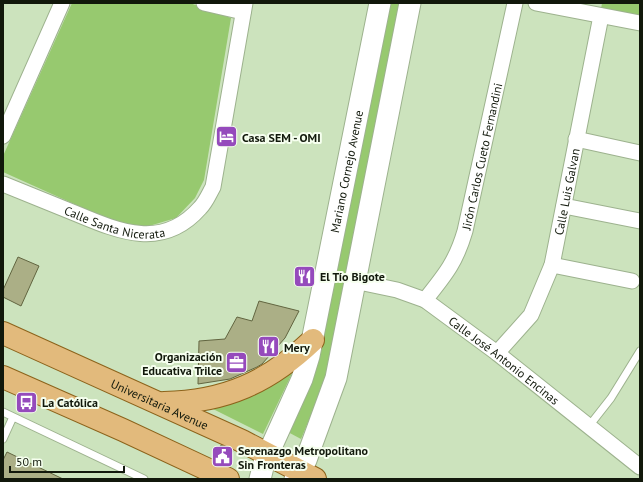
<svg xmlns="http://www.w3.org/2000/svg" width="643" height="482" font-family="'PT Sans',sans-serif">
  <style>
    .green { fill: #97c96f }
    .building { fill: #abaf86; stroke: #626540 }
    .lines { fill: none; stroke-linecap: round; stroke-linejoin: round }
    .lane-casing { stroke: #9db28e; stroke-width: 9 }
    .street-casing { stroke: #9db28e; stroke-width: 17 }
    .secondary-casing { stroke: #9db28e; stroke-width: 23 }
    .primary-casing { stroke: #8c631b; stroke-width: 24 }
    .lane { stroke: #fff; stroke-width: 7 }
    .street { stroke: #fff; stroke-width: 15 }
    .secondary { stroke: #fff; stroke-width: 21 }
    .primary { stroke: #e2ba7c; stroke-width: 22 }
    .labels { text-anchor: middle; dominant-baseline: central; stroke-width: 4; stroke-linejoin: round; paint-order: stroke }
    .poi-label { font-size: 12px; font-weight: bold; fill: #11180b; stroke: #f6ffef; text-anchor: start }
    .street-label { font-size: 12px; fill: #11180b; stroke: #f6ffef }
  </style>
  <rect width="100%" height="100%" fill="#cce3bd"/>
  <path class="green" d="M 72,3 L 190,3 L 231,18 L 204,180 L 195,198 L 176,218 L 149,226 L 123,226 L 3,172 L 3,156 Z
    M 387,3 L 403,3 L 329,372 L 301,439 L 286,431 Z
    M 602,3 L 640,3 L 640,17 L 601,9 Z
    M 298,361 L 263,434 L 207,406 Z"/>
  <path class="building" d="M 18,257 L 39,266 L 21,306 L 3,297 L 3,290 Z
    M 259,301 L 299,311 L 285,338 L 262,364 L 257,367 L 230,379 L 198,384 L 199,341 L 225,339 L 237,317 L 252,321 Z
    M 221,445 L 233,451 L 226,464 L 215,459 Z
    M 7,452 L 63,479 L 3,479 L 3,460 Z"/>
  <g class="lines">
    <defs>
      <path id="lane" d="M 3,412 L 144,479
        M 589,426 L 611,398 L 640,351
        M 3,439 L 13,417"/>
      <g id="street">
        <path d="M 204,3 L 243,12"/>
        <path d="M 536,3 L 640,23"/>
        <path d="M 3,136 L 62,3"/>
        <path d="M 576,139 L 640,153"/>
        <path id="s1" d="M 3,184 C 28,194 52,204 77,214 C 120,232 163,250 200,208 C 206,202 209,194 213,187 L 245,3"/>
        <path d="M 564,206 L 640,221"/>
        <path d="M 552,265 L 632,281"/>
        <path id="s2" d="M 354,281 L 397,290 L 425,300 L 497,353 L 640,467"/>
        <path id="s3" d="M 425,300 C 445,275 456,262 465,231 L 515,3"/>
        <path id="s4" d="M 497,353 L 531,315 L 552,265 L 601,16"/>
      </g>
      <g id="secondary">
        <path id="s5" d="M 260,479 L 264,463 L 302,379 L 309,356 L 380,3"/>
        <path d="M 295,479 L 306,460 L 336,378 L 410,3"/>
      </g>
      <g id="primary">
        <path id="s6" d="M 3,333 L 242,441 L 315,479"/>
        <path d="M 3,377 L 123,430 L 228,479"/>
        <path d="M 164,403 C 225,402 269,382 313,340"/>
      </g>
    </defs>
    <use href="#lane" class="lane-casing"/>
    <use href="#street" class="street-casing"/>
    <use href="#secondary" class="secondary-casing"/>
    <use href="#primary" class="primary-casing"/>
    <use href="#lane" class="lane"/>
    <use href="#street" class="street"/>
    <use href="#secondary" class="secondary"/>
    <use href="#primary" class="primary"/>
  </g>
  <defs>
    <symbol id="hotel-square" viewBox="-11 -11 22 22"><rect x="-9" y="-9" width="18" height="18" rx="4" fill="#954abc" stroke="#f6ffef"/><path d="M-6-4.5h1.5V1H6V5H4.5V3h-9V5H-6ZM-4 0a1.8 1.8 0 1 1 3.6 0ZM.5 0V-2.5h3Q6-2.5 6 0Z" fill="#fff"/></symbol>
    <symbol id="restaurant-square" viewBox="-11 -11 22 22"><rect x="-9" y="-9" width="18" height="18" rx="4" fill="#954abc" stroke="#f6ffef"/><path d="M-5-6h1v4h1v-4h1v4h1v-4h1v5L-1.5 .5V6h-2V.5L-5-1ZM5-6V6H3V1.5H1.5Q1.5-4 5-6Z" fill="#fff"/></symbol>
    <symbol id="office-square" viewBox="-11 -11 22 22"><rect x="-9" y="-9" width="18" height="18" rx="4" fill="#954abc" stroke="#f6ffef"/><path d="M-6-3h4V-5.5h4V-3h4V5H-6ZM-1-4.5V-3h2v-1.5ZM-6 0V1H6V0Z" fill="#fff"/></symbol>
    <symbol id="bus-square" viewBox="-11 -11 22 22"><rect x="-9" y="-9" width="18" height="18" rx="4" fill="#954abc" stroke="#f6ffef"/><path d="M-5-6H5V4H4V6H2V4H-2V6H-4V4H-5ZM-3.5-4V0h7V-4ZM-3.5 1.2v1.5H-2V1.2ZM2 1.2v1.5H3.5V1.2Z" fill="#fff"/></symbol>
    <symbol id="civic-square" viewBox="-11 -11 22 22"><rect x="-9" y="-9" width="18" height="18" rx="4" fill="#954abc" stroke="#f6ffef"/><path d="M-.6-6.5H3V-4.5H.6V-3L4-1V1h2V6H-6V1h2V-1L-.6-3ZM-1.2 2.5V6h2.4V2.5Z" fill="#fff"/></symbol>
  </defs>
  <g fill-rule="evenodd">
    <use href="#hotel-square" x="214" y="124" width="25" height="25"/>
    <use href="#restaurant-square" x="292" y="264" width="25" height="25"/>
    <use href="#restaurant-square" x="256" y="334" width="25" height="25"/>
    <use href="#office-square" x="224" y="350" width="25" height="25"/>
    <use href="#bus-square" x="14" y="390" width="25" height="25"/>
    <use href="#civic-square" x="210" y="444" width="25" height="25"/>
  </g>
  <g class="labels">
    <g class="poi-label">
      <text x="242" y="137">Casa SEM - OMI</text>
      <text x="320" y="276">El Tío Bigote</text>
      <text x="284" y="347">Mery</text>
      <text x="222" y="356" text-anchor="end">Organización<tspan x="222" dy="14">Educativa Trilce</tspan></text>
      <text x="42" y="402">La Católica</text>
      <text x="238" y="450">Serenazgo Metropolitano<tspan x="238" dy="14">Sin Fronteras</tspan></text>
    </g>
    <g class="street-label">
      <text stroke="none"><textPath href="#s3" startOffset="157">Jirón Carlos Cueto Fernandini</textPath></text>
      <text stroke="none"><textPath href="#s5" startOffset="321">Mariano Cornejo Avenue</textPath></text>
      <text stroke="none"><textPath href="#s4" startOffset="180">Calle Luis Galvan</textPath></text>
      <text stroke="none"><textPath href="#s1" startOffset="119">Calle Santa Nicerata</textPath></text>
      <text stroke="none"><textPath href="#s2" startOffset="173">Calle José Antonio Encinas</textPath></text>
      <text stroke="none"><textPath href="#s6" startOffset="172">Universitaria Avenue</textPath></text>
    </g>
  </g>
  <rect width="643" height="482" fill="none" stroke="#11180b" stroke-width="8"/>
  <path d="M10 466v6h114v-6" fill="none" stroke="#11180b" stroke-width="2"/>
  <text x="16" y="466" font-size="12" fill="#11180b" stroke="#f6ffef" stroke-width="3" paint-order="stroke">50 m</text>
</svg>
